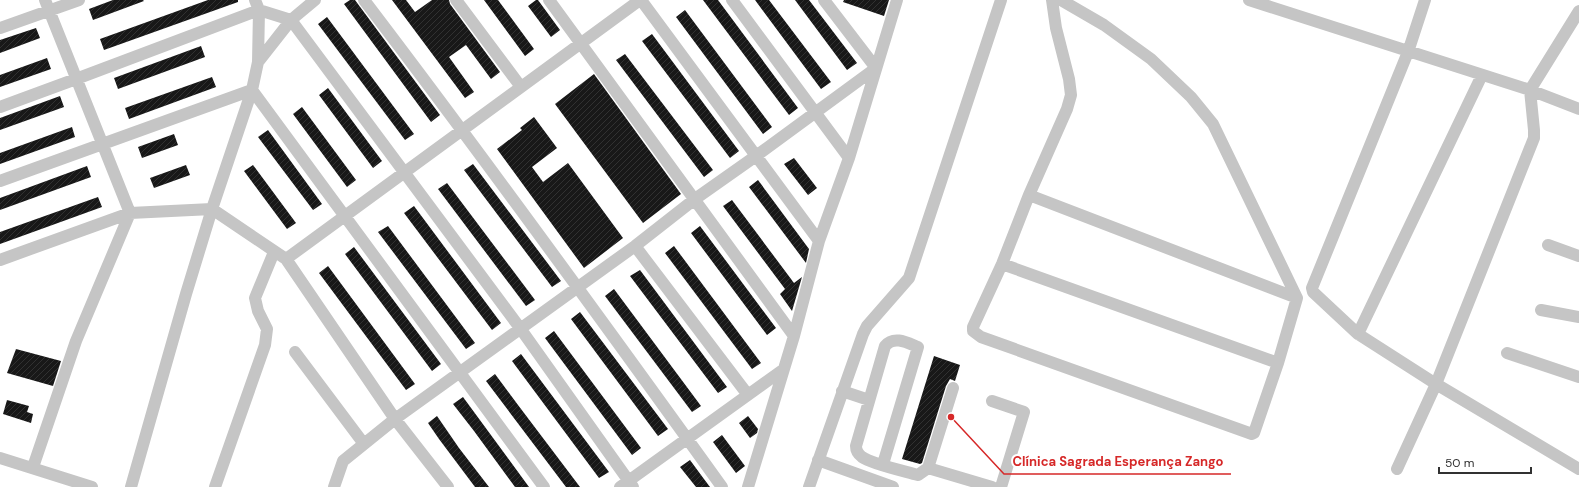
<svg xmlns="http://www.w3.org/2000/svg" width="1579" height="487" font-family="'DM Sans',sans-serif">
  <style>
    .building { fill: url(#building-hatch) }
    .lines { fill: none; stroke-linecap: round; stroke-linejoin: round }
    .minor { stroke: #c5c5c5; stroke-width: 12 }
    .leader { fill: none; stroke: #d62828; stroke-width: 1.5 }
    .callout-dot { fill: #d62828; stroke: #fff; stroke-width: 1.5 }
    .callout-label { font-size: 13px; text-anchor: middle; font-weight: bold; fill: #d62828; stroke: #fff; stroke-width: 4; stroke-linejoin: round; paint-order: stroke }
  </style>
  <defs>
    <pattern id="building-hatch" width="6" height="6" patternUnits="userSpaceOnUse"><rect width="6" height="6" fill="#181818"/><path d="M-1 1l2-2M0 6l6-6M5 7l2-2" fill="none" stroke="#313131"/></pattern>
  </defs>
  <rect width="100%" height="100%" fill="#fff"/>
  <path class="building" d="M 113,0 L 143,0 L 144,1 L 93,20 L 89,9 Z
    M 208,0 L 238,0 L 238,2 L 104,50 L 100,39 Z
    M 350,0 L 355,0 L 440,115 L 431,122 L 344,4 Z
    M 392,0 L 406,0 L 415,12 L 432,0 L 449,0 L 450,4 L 500,72 L 491,79 L 466,45 L 449,57 L 474,92 L 465,98 Z
    M 484,0 L 498,0 L 534,49 L 525,56 Z
    M 536,0 L 538,0 L 560,30 L 551,37 L 528,6 Z
    M 703,0 L 718,0 L 798,108 L 789,115 Z
    M 755,0 L 769,0 L 831,82 L 821,89 Z
    M 795,0 L 809,0 L 857,63 L 847,70 Z
    M 844,0 L 889,0 L 884,16 L 843,2 Z
    M 685,10 L 772,127 L 763,134 L 676,17 Z
    M 327,17 L 414,134 L 405,140 L 318,24 Z
    M 36,28 L 40,38 L 0,53 L 0,40 Z
    M 652,34 L 739,151 L 730,158 L 642,41 Z
    M 201,46 L 205,57 L 118,89 L 114,78 Z
    M 625,54 L 713,170 L 704,177 L 616,60 Z
    M 47,58 L 51,69 L 0,87 L 0,75 Z
    M 594,74 L 681,194 L 643,223 L 555,104 Z
    M 212,77 L 216,87 L 129,119 L 125,108 Z
    M 328,88 L 382,161 L 373,168 L 319,95 Z
    M 60,96 L 64,107 L 0,130 L 0,118 Z
    M 302,107 L 356,180 L 347,187 L 293,114 Z
    M 534,117 L 557,148 L 532,167 L 543,182 L 568,163 L 623,238 L 584,268 L 497,149 L 522,130 L 520,128 Z
    M 72,127 L 75,137 L 0,164 L 0,153 Z
    M 268,130 L 322,204 L 313,210 L 258,137 Z
    M 174,134 L 178,145 L 142,158 L 138,147 Z
    M 794,158 L 817,188 L 808,195 L 784,164 Z
    M 473,164 L 561,281 L 552,287 L 464,170 Z
    M 186,165 L 190,175 L 154,188 L 150,178 Z
    M 253,165 L 296,223 L 287,229 L 244,171 Z
    M 87,166 L 91,177 L 0,210 L 0,198 Z
    M 758,180 L 809,249 L 806,263 L 749,187 Z
    M 447,183 L 535,300 L 526,306 L 438,189 Z
    M 98,197 L 102,207 L 0,244 L 0,232 Z
    M 732,200 L 794,283 L 802,277 L 792,311 L 780,294 L 785,289 L 723,206 Z
    M 414,206 L 501,323 L 492,330 L 404,213 Z
    M 388,226 L 475,343 L 466,349 L 378,232 Z
    M 700,226 L 776,328 L 767,335 L 691,233 Z
    M 674,246 L 761,363 L 752,369 L 665,253 Z
    M 354,247 L 441,364 L 432,371 L 345,254 Z
    M 328,266 L 415,384 L 406,390 L 319,273 Z
    M 640,270 L 727,387 L 718,393 L 630,276 Z
    M 614,289 L 701,406 L 692,412 L 605,296 Z
    M 580,312 L 668,429 L 658,436 L 571,319 Z
    M 554,331 L 641,448 L 632,455 L 545,338 Z
    M 16,349 L 61,361 L 53,386 L 7,373 Z
    M 521,354 L 609,472 L 599,478 L 512,361 Z
    M 934,356 L 960,365 L 955,381 L 950,379 L 946,386 L 922,463 L 920,464 L 902,459 Z
    M 495,374 L 518,405 L 580,487 L 566,487 L 486,381 Z
    M 463,397 L 529,487 L 515,487 L 474,431 L 453,404 Z
    M 7,400 L 29,406 L 27,412 L 33,414 L 31,423 L 3,414 Z
    M 437,416 L 459,448 L 489,487 L 475,487 L 439,439 L 428,423 Z
    M 748,416 L 758,429 L 757,433 L 750,438 L 739,423 Z
    M 722,435 L 745,466 L 736,473 L 713,442 Z
    M 690,460 L 701,475 L 710,487 L 696,487 L 680,467 Z"/>
  <g class="lines">
    <path class="minor" d="M 364,0 C 486,160 604,323 722,487
      M 456,0 L 521,87
      M 549,0 L 794,336
      M 641,0 L 819,241
      M 732,0 L 849,158
      M 1052,0 L 1056,28 L 1069,79 L 1071,95 L 1067,109 L 1029,195 L 1002,264 L 973,327 L 973,331 L 981,337 L 1252,434 L 1254,433 L 1278,363 L 1297,298 L 1213,124 L 1191,97 L 1151,59 L 1104,25 L 1061,0
      M 1249,0 L 1530,90 L 1579,109
      M 0,28 L 79,0
      M 258,62 L 291,20 L 315,0
      M 1482,75 L 1358,334 L 1436,384 L 1579,469
      M 0,107 L 76,79 L 259,10 L 291,20 L 520,328 L 633,487
      M 0,181 L 252,90 L 544,487
      M 1029,195 L 1297,298
      M 1548,245 L 1579,256
      M 635,246 L 748,395
      M 286,259 L 640,0
      M 0,260 L 130,213 L 212,209 L 286,259 L 395,419 L 448,487
      M 1002,264 L 1278,363
      M 1541,310 L 1579,317
      M 1358,334 L 1313,292 L 1312,288 L 1408,52 L 1425,0
      M 295,352 L 364,444
      M 1507,353 L 1579,377
      M 842,391 L 869,400
      M 992,401 L 1024,412 L 1001,487
      M 0,458 L 92,487
      M 818,460 L 893,487
      M 883,464 L 918,347 C 908,343 894,335 885,346 L 856,446 C 856,450 858,454 862,457 C 872,464 904,471 918,475 L 928,468 L 992,487
      M 33,467 L 76,341 L 130,213 L 45,0
      M 928,468 L 953,388
      M 1397,469 L 1436,384 L 1534,138 L 1534,130 L 1530,90 L 1579,11
      M 131,487 L 186,294 L 212,209 L 252,90 L 258,62 L 259,10 L 255,0
      M 215,487 L 265,345 L 267,329 L 258,311 L 255,298 L 274,252
      M 334,487 L 343,461 L 395,419 L 635,246 L 695,199 L 756,156 L 876,68 L 824,0
      M 620,487 L 784,369
      M 748,487 L 794,336 L 819,241 L 849,158 L 897,0
      M 809,487 L 863,334 L 867,326 L 909,278 L 1001,0"/>
  </g>
  <path class="leader" d="M951 417L1004 474H1231"/>
  <circle class="callout-dot" cx="951" cy="417" r="4"/>
  <g class="callout-label">
    <text x="1118" y="466">Clínica Sagrada Esperança Zango</text>
  </g>
  <path d="M1439 467v6h92v-6" fill="none" stroke="#313131" stroke-width="2"/>
  <text x="1445" y="467" font-size="12" fill="#313131" stroke="#ffffff" stroke-width="3" paint-order="stroke">50 m</text>
</svg>
